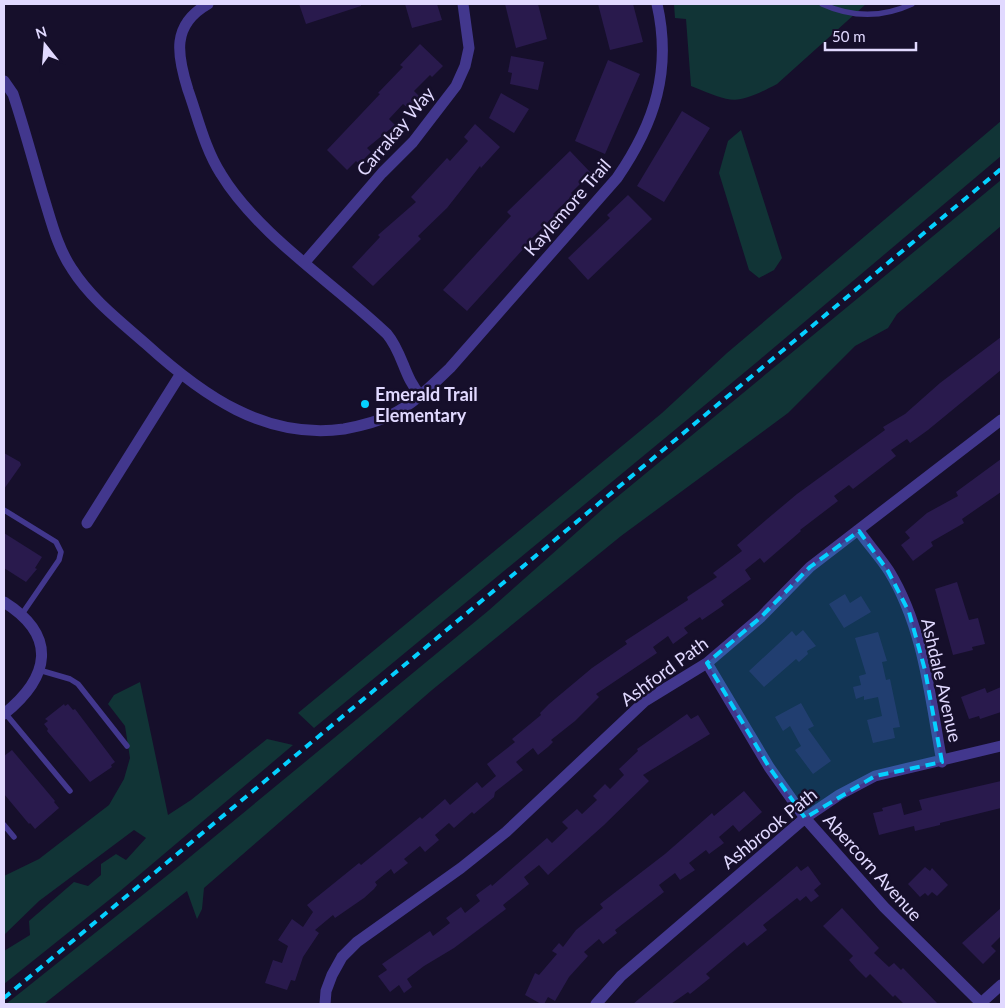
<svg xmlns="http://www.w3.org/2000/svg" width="1005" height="1008" font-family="Lato,sans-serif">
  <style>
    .green { fill: #113436 }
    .building { fill: #291a4d }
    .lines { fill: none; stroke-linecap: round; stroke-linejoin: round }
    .service { stroke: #42378d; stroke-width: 5.5 }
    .minor { stroke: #42378d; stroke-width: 11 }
    .rail { stroke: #05d0ff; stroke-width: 4; stroke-dasharray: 8 6; stroke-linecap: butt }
    .marked { fill: #05d0ff; fill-opacity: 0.2; stroke: #05d0ff; stroke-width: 4; stroke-dasharray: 10 6; stroke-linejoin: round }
    .poi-dot { fill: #05d0ff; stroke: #160f2b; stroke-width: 2 }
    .labels { text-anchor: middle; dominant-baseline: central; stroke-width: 5; stroke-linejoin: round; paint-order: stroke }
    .street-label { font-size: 18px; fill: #e1d9ff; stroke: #160f2b }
    .poi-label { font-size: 18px; font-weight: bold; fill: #e1d9ff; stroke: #160f2b; text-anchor: start }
  </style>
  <rect width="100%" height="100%" fill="#160f2b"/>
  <path class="green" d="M 674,4 L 866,4 L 777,84 C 735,106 733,103 691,86 L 686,19 L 675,18 Z
    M 1001,121 L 1001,156 L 757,362 L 314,728 L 298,713 L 662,413 L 727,353 Z
    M 741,130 L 782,258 L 774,270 L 759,278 L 749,270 L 719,173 L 728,141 Z
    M 1001,180 L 1001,226 L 897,314 L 888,328 L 855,346 L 788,413 L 621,536 L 432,690 L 204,888 L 202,909 L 197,919 L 187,891 L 44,1004 L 6,1004 L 179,866 L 488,611 L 605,507 Z
    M 140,682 L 168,815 L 191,800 L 267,739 L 293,745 L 119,892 L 4,984 L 4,951 L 30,935 L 29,921 L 74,882 L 88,886 L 101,875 L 101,864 L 116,854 L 126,860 L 146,838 L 134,830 L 39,901 L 4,935 L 4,876 L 39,859 L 109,805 L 124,779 L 130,758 L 125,726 L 108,704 L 114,695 Z"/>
  <path class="building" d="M 299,4 L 361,4 L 361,6 L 306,24 Z
    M 405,4 L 437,4 L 442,20 L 412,28 Z
    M 505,4 L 538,4 L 547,39 L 516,48 Z
    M 598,4 L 633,4 L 643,42 L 610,50 Z
    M 420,44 L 443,66 L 432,77 L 430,75 L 414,91 L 419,96 L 408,108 L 403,104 L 389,119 L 395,125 L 367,148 L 371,152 L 359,164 L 356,161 L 347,170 L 327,150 L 380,94 L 378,93 L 403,67 L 400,65 Z
    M 511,56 L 544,62 L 538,90 L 510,84 L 512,73 L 508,72 Z
    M 608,60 L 640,74 L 605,154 L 575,141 Z
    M 501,93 L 529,109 L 514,133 L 489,118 Z
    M 682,111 L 710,128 L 664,202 L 637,186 Z
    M 475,124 L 500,147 L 481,168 L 480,166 L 447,208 L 418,236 L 421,239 L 373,286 L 352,267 L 380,237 L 378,235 L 416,202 L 411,197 L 447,158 L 450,161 L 468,141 L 464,137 Z
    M 570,151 L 591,173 L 571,193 L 573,195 L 553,214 L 555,215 L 525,245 L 526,246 L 467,311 L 443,290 L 511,216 L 507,212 Z
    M 628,195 L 652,219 L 588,280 L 568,258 L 610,218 L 607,215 Z
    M 1001,337 L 1001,370 L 928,430 L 910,443 L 907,439 L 891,450 L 896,456 L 853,489 L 849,485 L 834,496 L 838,501 L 800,530 L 801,531 L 764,563 L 760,558 L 745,570 L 751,579 L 721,601 L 724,605 L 702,620 L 700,617 L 684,628 L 688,633 L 673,644 L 668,636 L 653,647 L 657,653 L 596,694 L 599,697 L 575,721 L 551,740 L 553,742 L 548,747 L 538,755 L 533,748 L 516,762 L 523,770 L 495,792 L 494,797 L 474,814 L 472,812 L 454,828 L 449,823 L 435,835 L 439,840 L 425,852 L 420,846 L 404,859 L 408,863 L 394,874 L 391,869 L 375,882 L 377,885 L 374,889 L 364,898 L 335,918 L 333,915 L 315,930 L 319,933 L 303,957 L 295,981 L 291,980 L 287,990 L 265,983 L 273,960 L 282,963 L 288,946 L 278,940 L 292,919 L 303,927 L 313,912 L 307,905 L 359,863 L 361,865 L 420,817 L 422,819 L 445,799 L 450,805 L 477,782 L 482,788 L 496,776 L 487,764 L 515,742 L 512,739 L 541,715 L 540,713 L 549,704 L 592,668 L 627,644 L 625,641 L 688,600 L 687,597 L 717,577 L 713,573 L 742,551 L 737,545 L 766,520 L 797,494 L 885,430 L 883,427 L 905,414 L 940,383 Z
    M 4,453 L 20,462 L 21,465 L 4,489 Z
    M 1001,459 L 1001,492 L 962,519 L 964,523 L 931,542 L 933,546 L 913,561 L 901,545 L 910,538 L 905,532 L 927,513 L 958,496 L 956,492 Z
    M 4,533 L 42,557 L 35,568 L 37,569 L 26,582 L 4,568 Z
    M 957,582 L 969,620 L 978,618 L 985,644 L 972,647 L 973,650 L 953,655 L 935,589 Z
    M 845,594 L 850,603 L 861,596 L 871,612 L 844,628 L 829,604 Z
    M 803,630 L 816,646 L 807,651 L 808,654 L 799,662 L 796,659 L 764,687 L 749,671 L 792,631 L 796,636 Z
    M 878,632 L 887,661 L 882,662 L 886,680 L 890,679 L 900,727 L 893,728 L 895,738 L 873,743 L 867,720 L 882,716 L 878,697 L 864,700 L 864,696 L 856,699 L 853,687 L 861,685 L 859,676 L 866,674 L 855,638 Z
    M 1001,687 L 1001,712 L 980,719 L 979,716 L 969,719 L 961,697 L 985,688 L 987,693 Z
    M 801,703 L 814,726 L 808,729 L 831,761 L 813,774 L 795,750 L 801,746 L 790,726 L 783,731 L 775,717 Z
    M 64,704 L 65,706 L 68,704 L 73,710 L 75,709 L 115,762 L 111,765 L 112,767 L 90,782 L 47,731 L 48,729 L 44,724 L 48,721 L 45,719 Z
    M 687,714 L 691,719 L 698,715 L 710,734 L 643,775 L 649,781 L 604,825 L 548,875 L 539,865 L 524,877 L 529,884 L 503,905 L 506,909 L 454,948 L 424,966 L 407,979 L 412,987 L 404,993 L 399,985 L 390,992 L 378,976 L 387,970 L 382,964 L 430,931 L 433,936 L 450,923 L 446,918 L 461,907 L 465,913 L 480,901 L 476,895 L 491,884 L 492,886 L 547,838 L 552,843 L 568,828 L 562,822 L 577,809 L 582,814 L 597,800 L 593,796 L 605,784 L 610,789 L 624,775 L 619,769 L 638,751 L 637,749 Z
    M 12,750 L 55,801 L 54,802 L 59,808 L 35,829 L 30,823 L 29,824 L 4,794 L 4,756 Z
    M 1001,781 L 1001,808 L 940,823 L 940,825 L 915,831 L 914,826 L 879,835 L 873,813 L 883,811 L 882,808 L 901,803 L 904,815 L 922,810 L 919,800 Z
    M 744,791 L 762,812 L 739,832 L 733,825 L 719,837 L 724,843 L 709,854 L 706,850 L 689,863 L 695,870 L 680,880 L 675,873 L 659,885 L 664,892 L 615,930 L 617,933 L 603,944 L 599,939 L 584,952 L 588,956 L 569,977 L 555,1001 L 548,997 L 544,1004 L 541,1004 L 525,995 L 535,973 L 539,975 L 557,954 L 552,951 L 559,943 L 563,947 L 576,930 L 603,908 L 600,904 L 665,854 L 712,813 L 714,816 Z
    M 797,866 L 801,871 L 808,866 L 821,884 L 814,890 L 819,896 L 811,902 L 806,896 L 800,901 L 797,898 L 763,925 L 767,930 L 747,946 L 744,942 L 706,974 L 710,978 L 690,994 L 688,992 L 671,1004 L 633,1004 Z
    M 925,867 L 930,871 L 932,868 L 948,885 L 937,896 L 932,892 L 928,896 L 925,893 L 920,897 L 908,884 Z
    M 842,908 L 879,948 L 874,953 L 889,967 L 894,963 L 901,970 L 903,968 L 938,1004 L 904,1004 L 895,995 L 893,997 L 870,974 L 866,978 L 856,968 L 849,960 L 853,956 L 823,926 Z
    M 1001,908 L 1001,936 L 991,946 L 996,951 L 983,964 L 962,943 Z"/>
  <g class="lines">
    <path class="service" d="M 822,4 C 853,18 882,18 912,4
      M 4,510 L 56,542 L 61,552 L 59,560 L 22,614
      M 39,670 L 70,679 L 78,684 L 127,746
      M 5,713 L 70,791
      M 4,825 L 14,837"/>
    <path class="minor" d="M 208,4 C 171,25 177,55 188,90 C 198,118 205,149 221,174 C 258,235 335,284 387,334 C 403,353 404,378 421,396
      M 4,81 L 13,94 C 24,127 33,161 43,195 C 51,220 57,247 72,269 C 91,299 120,321 146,344 C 202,395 265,440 344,429 C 360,426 377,422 391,415 C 414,404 432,385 450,368 L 617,178 C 655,123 672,70 657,4
      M 305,262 L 382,173 L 413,142 L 456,86 L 465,66 L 469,48 L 463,4
      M 87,523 L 180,375
      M 859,531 C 868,544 880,557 889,571 C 924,628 930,698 942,762
      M 4,602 C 58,636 50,677 4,714
      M 707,663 L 769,767 L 805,818 L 884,907 L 982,1004
      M 981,1003 L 1001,985
      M 325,1004 L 326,991 L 332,975 L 342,957 L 357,942 L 461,868 L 506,832 L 645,701 L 707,663 L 761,617 L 810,567 L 1001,420
      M 596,1004 L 621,976 L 805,818 L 839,795 L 875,776 L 1001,746"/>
    <path class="rail" d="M 4,998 L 1001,169"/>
  </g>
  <path class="marked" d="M 859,531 L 888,571 L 909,612 L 925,670 L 942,762 L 875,776 L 805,818 L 769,767 L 707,663 L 761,617 L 810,567 Z"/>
  <circle class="poi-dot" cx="365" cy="404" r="5"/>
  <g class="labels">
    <g class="street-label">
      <text transform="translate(395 131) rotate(-50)">Carrakay Way</text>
      <text transform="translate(567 207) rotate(-49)">Kaylemore Trail</text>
      <text transform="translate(664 671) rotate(-36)">Ashford Path</text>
      <text transform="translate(942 680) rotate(77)">Ashdale Avenue</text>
      <text transform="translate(769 828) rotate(-39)">Ashbrook Path</text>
      <text transform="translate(873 867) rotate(48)">Abercorn Avenue</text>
    </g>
    <g class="poi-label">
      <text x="375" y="394">Emerald Trail<tspan x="375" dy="21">Elementary</tspan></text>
    </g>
  </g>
  <rect width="1005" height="1008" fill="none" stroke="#e1d9ff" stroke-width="10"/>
  <g transform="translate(45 45) rotate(343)" stroke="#160f2b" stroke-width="4" paint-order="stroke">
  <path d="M0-4L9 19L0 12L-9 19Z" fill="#e1d9ff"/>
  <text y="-8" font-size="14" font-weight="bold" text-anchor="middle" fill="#e1d9ff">N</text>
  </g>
  <path d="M825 42v8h91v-8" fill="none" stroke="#e1d9ff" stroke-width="2.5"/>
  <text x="832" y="42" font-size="15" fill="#e1d9ff" stroke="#160f2b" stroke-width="4" paint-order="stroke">50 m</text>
</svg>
